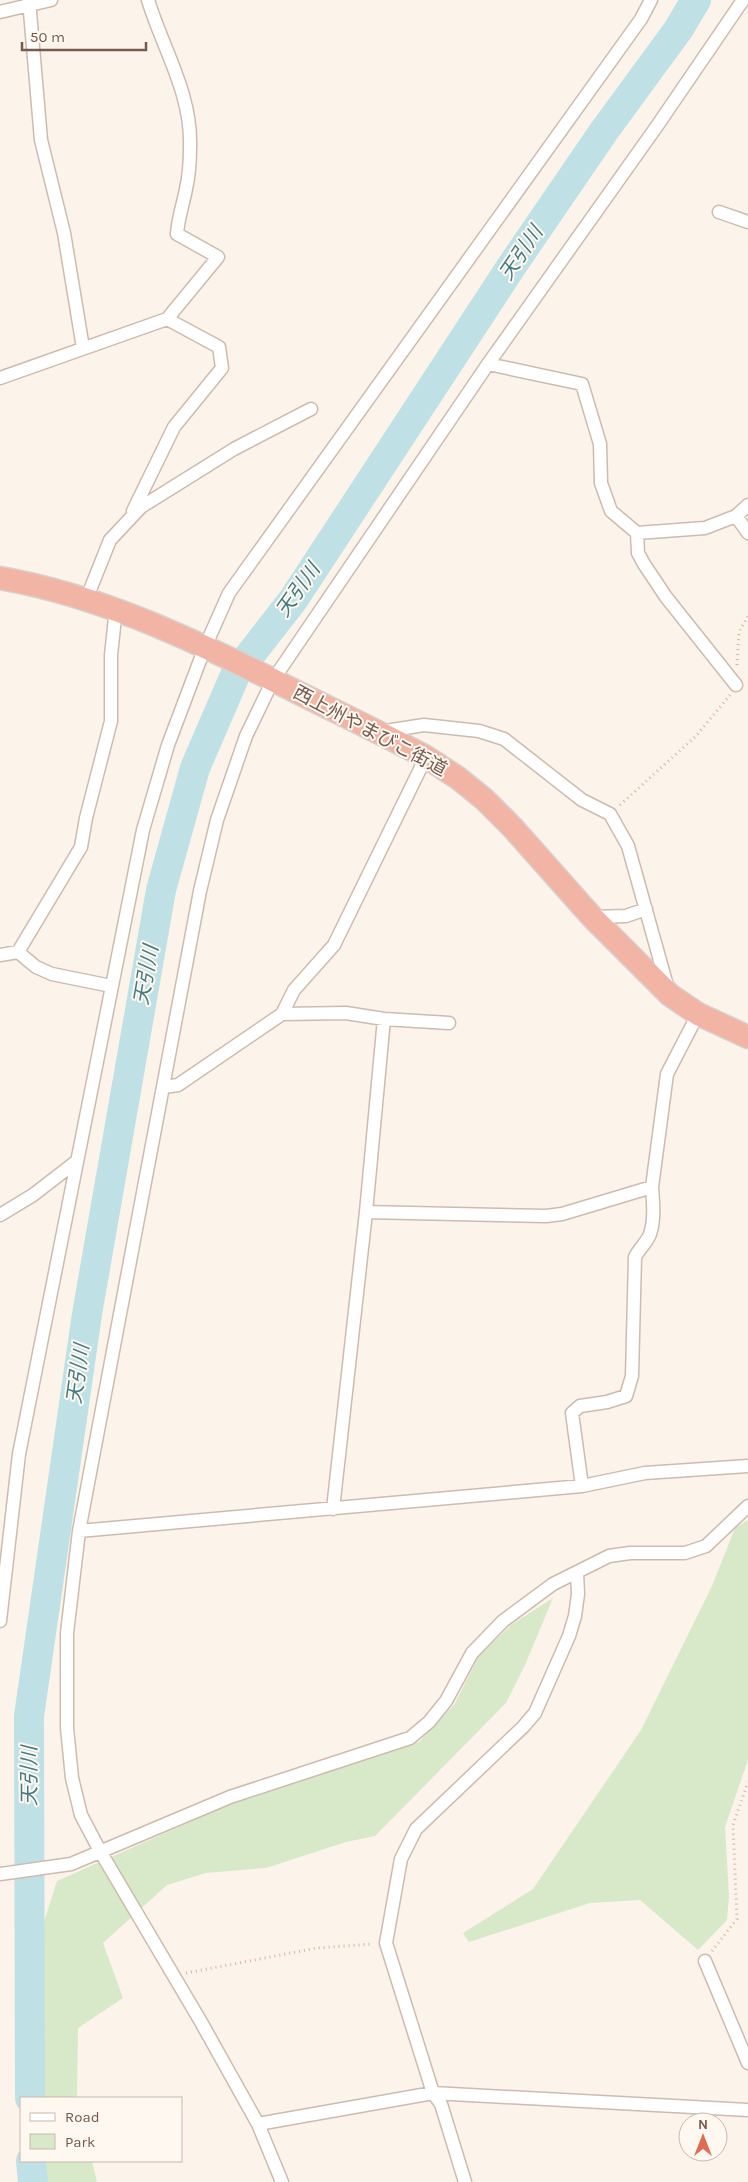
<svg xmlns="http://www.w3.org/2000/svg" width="748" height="2182" font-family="Karla,'Noto Sans JP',sans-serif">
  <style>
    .green { fill: #d7e9c8 }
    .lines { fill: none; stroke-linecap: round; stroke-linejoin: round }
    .river { stroke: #bfe1e5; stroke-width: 30 }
    .street-casing { stroke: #cdbbb0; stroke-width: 15 }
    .highway-casing { stroke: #d8d1cd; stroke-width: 25 }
    .path { stroke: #d5b5a5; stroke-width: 3; stroke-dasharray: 1 4; stroke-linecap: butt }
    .street { stroke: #fff; stroke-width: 12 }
    .highway { stroke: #f2b4a4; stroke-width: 22 }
    .labels { text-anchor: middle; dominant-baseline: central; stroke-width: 4; stroke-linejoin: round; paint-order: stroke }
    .street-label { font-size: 19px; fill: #755a4e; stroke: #fef8f0 }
    .water-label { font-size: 20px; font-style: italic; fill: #457a80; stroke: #fef8f0 }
  </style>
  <rect width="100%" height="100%" fill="#fcf4ea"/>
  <path class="green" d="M 748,1520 L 748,1760 L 725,1827 L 729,1896 L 727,1920 L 698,1950 L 640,1900 L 590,1903 L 469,1942 L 463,1933 L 533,1889 L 641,1730 L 712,1586 L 735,1528 Z
    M 553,1598 L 525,1665 L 506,1703 L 375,1836 L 346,1842 L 266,1868 L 206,1873 L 167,1885 L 103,1943 L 123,1998 L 78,2028 L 77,2098 L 44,2098 L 39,1938 L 57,1881 L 233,1803 L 419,1742 L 454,1705 L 479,1656 L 511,1625 Z
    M 46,2161 L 92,2161 L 97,2182 L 47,2182 Z"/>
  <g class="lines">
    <path class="river" d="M 30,2098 L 29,1716 L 87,1314 L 161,890 L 195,768 L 236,673 L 293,600 L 513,264 L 604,131 L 678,30 L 696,0
      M 31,2161 L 33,2182"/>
    <defs>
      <path id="street" d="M 29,0 L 41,140 L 64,233 L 83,348
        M 0,12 L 51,0
        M 719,212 L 748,222
        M 488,364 L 582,384 L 600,444 L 601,483 L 611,511 L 637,533 L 705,528 L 736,516 L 748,533
        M 0,378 L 167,319 L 218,257 L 177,234 C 178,218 183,205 186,189 C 189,176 190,160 190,147 C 192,94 163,49 148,0
        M 133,511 L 174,427 L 222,368 L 219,347 L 167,319
        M 736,516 L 748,505
        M 637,533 L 638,553 L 644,564 L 666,597 L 736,685
        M 86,600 L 110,540 L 141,507 L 234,449 L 311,409
        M 379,732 L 424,725 L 479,731 L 504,739 L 582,800 L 610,814 L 628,846 L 668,989
        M 592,917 L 626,916 L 646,909
        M 18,952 L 81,847 L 86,818 L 111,721 L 111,655 L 116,608
        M 0,955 L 18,952 L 36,967 L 52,974 L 111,986
        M 282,1014 L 294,990 L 334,945 L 426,757
        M 164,1087 L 178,1085 L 282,1014 L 346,1013 L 384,1019 L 449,1023
        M 652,1187 L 667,1074 L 698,1014
        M 366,1212 L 546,1216 L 562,1214 L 652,1187 C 653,1202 655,1220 650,1234 C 648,1241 639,1249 635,1257 L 632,1376 L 626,1396 L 607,1402 L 580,1406 L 572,1413 L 582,1486
        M 0,1215 L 33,1195 L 77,1161
        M 333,1509 L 366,1212 L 384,1019
        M 79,1531 L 582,1486 L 645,1473 L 748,1466
        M 0,1621 L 19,1454 L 143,830 L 168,745 L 205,647 L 229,593 L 641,19 L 651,0
        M 0,1874 L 71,1864 L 230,1797 L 410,1738 L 429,1722 L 446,1701 L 472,1653 L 503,1621 L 553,1584 L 609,1556 L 630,1553 L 685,1553 L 706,1546 L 748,1506
        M 705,1961 L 748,2063
        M 258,2124 L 433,2093 L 748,2110
        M 282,2182 L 258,2124 L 201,2022 L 100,1851 L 81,1815 L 72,1778 L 67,1728 L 67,1633 L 79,1531 L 200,891 L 217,820 L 246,736 L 273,680 L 488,364 L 657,126 L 743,0
        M 465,2182 L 441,2104 L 433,2093 L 386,1943 L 401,1859 L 416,1829 L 523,1727 L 535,1713 L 569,1636 L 575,1616 L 578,1594 L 577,1572"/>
      <path id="highway" d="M 0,578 C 97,595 185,636 273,680 C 324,706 376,730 426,757 L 458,778 L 484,799 L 513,828 L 592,917 L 670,995 L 698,1014 L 748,1037"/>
    </defs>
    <use href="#street" class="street-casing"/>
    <use href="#highway" class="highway-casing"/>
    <path class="path" d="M 737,665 L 739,632 L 748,616
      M 620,805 L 696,736 L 730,695
      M 712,1951 L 737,1919 L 733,1825 L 748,1782
      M 186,1973 L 317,1948 L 372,1944"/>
    <use href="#street" class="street"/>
    <use href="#highway" class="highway"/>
  </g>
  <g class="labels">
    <g class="street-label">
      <text transform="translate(370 731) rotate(28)">西上州やまびこ街道</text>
    </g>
    <g class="water-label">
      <text transform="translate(521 253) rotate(-56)">天引川</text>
      <text transform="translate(298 590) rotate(-55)">天引川</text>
      <text transform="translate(146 975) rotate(-80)">天引川</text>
      <text transform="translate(78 1374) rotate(-82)">天引川</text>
      <text transform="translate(29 1776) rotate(-90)">天引川</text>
    </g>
  </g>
  <rect x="20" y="2097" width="162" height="65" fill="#fef8f0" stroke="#c7b9af"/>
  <rect x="30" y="2113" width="25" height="8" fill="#ffffff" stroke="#c7b9af"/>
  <text x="65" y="2122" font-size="15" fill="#755a4e">Road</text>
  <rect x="30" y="2134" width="25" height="15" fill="#d7e9c8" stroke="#c7b9af"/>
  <text x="65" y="2147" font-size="15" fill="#755a4e">Park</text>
  <g transform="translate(703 2137)"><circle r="24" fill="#fef8f0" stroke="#c7b9af"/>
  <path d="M0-4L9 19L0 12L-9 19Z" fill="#df6d56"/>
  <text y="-8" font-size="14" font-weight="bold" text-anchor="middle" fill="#755a4e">N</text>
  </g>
  <path d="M22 42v8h124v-8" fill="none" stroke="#755a4e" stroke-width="2.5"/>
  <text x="30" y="42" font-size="15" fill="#755a4e" stroke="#fef8f0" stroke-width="4" paint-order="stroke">50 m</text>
</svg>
